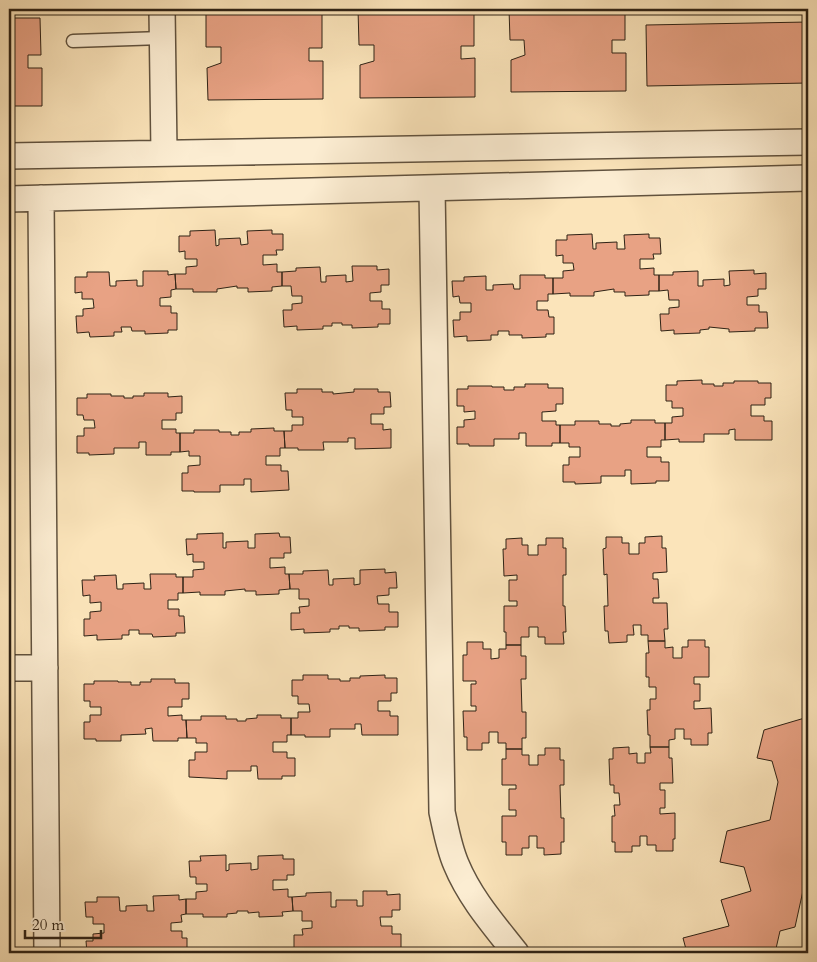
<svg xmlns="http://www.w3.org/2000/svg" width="817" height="962" font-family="Cardo,serif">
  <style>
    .building { fill: #e8a284; stroke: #2e2215 }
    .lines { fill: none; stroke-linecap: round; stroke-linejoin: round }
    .service-casing { stroke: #61523e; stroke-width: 15 }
    .minor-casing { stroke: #61523e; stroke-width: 28 }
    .service { stroke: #fcedd2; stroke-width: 12 }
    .minor { stroke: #fcedd2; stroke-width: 25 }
  </style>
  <rect width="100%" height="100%" fill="#fbe4ba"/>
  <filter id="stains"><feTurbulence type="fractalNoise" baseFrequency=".004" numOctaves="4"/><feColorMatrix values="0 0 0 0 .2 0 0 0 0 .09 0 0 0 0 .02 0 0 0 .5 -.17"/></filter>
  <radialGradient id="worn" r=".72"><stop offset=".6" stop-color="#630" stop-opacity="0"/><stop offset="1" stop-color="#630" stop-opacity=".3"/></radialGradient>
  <path class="building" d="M 358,9 L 474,9 L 474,46 L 461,46 L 461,59 L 475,58 L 475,97 L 360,98 L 360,65 L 374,61 L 374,45 L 359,45 Z
    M 509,9 L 625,9 L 625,40 L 612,40 L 612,53 L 626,53 L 626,91 L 511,92 L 511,60 L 525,55 L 524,40 L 510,40 Z
    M 206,11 L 322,11 L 322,48 L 309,48 L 309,61 L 323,61 L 323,99 L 208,100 L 207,68 L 221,63 L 221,47 L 206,47 Z
    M 9,18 L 40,18 L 41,55 L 28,55 L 28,68 L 42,68 L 42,106 L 9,106 Z
    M 808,22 L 808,83 L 647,86 L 646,25 Z
    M 215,230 L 216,246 L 219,245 L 219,239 L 240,238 L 241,245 L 248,244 L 247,231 L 272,230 L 272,234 L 283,234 L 283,250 L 276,250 L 277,255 L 263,255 L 263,265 L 277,264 L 277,272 L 282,272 L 282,286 L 272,287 L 272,291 L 248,292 L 248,288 L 237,288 L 237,286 L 217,289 L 217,292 L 193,292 L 193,289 L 176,289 L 175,274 L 186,274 L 186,267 L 197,266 L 197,259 L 185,259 L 185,251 L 179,252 L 179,236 L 190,236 L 190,231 Z
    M 592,234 L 593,249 L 596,249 L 596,243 L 617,242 L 617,249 L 625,249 L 624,235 L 649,234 L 649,238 L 660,238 L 661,254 L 653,254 L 654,259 L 640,259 L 640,269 L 654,268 L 654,275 L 659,275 L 659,291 L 649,291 L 649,295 L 625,296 L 625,292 L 614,292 L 614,289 L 594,292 L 594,296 L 570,296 L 570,293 L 553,294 L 553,278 L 563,278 L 563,271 L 574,270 L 573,263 L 563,263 L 563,255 L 556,256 L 556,240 L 567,240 L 567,235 Z
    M 352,266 L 377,266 L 377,270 L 389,269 L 389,285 L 381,285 L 381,292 L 370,293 L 370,301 L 382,301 L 382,309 L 390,309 L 390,324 L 378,324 L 378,327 L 352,328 L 352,325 L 342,325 L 342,323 L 332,323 L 332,326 L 323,326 L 323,329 L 297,330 L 297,326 L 284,327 L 283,310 L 292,310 L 292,304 L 302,303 L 302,296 L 292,296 L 291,286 L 282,286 L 282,272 L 296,271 L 296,268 L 320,267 L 321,282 L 326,282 L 326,276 L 346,275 L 346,282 L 353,281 Z
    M 754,270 L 754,274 L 766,273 L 766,289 L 758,289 L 758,296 L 747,297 L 747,305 L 759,305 L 759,312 L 767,312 L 768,328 L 755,328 L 755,331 L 729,332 L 729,329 L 709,327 L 709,329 L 700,330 L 700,333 L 674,334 L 674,330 L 661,331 L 660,314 L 669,314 L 669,308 L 679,307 L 679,300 L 669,300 L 668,290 L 659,291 L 659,275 L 673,275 L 673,272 L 698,271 L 698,286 L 703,286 L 703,280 L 724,279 L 724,286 L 730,285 L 729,271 Z
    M 143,271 L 168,271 L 168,275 L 175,274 L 176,289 L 171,290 L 171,297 L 160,298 L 160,306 L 171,306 L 171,313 L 177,313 L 177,330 L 168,330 L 168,333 L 145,334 L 145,331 L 132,331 L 131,327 L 121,327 L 122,332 L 114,332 L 114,336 L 90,337 L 89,332 L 77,333 L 76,316 L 83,316 L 83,309 L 94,308 L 93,299 L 82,299 L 82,292 L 75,293 L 75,277 L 87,277 L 87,272 L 109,272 L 110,286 L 116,286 L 116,281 L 137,280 L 137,286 L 143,286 Z
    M 520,275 L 545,275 L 545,278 L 553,278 L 553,294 L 548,294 L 548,301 L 537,301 L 537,310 L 548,310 L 549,317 L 554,317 L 554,334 L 546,334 L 546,337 L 522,338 L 522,335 L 509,335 L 509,331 L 498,331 L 498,335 L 491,335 L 491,340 L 467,341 L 467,336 L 454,337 L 453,320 L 460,320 L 460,312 L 471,312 L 471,303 L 460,303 L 459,296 L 453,297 L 452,281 L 464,281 L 464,277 L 486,276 L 486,290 L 493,290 L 493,285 L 513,284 L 514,289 L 520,289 Z
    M 702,380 L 702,384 L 714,384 L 714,386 L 723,386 L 723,383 L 734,383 L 734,381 L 758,381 L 758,383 L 771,383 L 771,398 L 765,398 L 765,405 L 751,405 L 751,416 L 764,416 L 764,421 L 772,421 L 772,440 L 735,440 L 735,429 L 729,430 L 729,434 L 704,434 L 704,442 L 679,442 L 679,439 L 665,440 L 665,423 L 672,423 L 672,417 L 683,416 L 683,408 L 672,408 L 672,401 L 666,401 L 666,385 L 677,385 L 677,381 Z
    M 525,384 L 548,384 L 548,388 L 563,388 L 563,404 L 556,404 L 556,411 L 542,412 L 542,421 L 556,421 L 556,425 L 560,425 L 560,443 L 552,443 L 552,446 L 526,446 L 526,433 L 519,433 L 519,439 L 494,439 L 494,446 L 469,446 L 469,444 L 457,444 L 457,427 L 464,427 L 464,420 L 475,419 L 475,411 L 464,412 L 464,406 L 457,406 L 457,389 L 468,389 L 468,386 L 492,386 L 492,387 L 504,387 L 504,390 L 514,390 L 514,387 L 525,387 Z
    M 297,389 L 322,389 L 322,392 L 333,392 L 333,394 L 354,392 L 354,389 L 378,389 L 378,392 L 390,392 L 391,407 L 384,407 L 384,414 L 371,414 L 371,424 L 383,424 L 383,430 L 391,429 L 391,448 L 355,449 L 355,438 L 348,438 L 348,442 L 323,442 L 324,450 L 298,450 L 298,448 L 285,448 L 284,431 L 292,431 L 292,425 L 303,425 L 303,417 L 292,417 L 292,410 L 286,410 L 285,393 L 297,393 Z
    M 144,393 L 168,393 L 168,397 L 182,396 L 182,413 L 176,413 L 176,420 L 162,420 L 162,429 L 176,429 L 176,433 L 180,433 L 180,452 L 171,452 L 171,455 L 146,455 L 146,442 L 139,442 L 139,448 L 114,448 L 114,454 L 89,455 L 89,453 L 77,453 L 77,436 L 84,436 L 84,428 L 95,428 L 94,420 L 84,420 L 83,415 L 77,415 L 77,398 L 87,398 L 87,394 L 111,394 L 111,396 L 124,396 L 124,398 L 133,398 L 133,396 L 144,396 Z
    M 631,420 L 655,420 L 655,423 L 665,423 L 665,440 L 661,440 L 661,447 L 647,447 L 647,457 L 661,457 L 661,462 L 669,462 L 669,481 L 656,481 L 656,483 L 631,484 L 631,470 L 625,470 L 625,476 L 601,476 L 601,483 L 575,484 L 575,482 L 563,482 L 563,465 L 569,465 L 569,457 L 580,457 L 580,447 L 569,447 L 569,443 L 560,443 L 560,425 L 575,425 L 575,421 L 599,421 L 599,424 L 611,424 L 611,426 L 620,426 L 620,424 L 631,423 Z
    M 274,428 L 274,431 L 284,431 L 285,448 L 280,448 L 280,456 L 266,456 L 266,465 L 281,465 L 281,471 L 288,471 L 289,490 L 251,492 L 251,479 L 244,479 L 244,485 L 220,485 L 220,492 L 194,492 L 194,491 L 182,491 L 182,473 L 188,473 L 188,466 L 200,465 L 200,456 L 189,456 L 189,451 L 180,452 L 180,433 L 194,433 L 194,430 L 219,430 L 219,432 L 231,432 L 231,435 L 239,435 L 239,432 L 251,432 L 251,429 Z
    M 223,533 L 223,548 L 226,548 L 226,542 L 248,541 L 248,548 L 255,548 L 255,534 L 279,533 L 280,537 L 290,537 L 291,553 L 284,553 L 284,558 L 270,558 L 270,568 L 285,567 L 285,574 L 289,574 L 290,589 L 279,590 L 279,594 L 256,595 L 256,591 L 245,591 L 245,589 L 225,591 L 225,595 L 200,595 L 200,592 L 183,593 L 183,577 L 193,577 L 193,570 L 204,569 L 204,562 L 193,562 L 193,554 L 187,555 L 186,539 L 197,539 L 197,534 Z
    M 662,536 L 662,548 L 666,548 L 667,572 L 653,573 L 653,579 L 658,579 L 659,598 L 653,598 L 653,603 L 667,603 L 668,629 L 664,629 L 665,641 L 648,641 L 648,635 L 641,635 L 641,625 L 633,625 L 634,635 L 627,635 L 627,642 L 609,643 L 608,631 L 605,631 L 604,606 L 608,606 L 607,574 L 604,575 L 603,549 L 606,548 L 606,537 L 622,537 L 622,543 L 629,543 L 629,554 L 639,554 L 639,543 L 645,543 L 645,537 Z
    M 522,538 L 522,545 L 528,545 L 528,555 L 538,555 L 538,545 L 546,545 L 546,538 L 563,538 L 563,548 L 566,548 L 566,575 L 563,575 L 563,606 L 565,606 L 566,632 L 563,632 L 564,644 L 545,644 L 545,637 L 538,637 L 538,627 L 529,627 L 529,637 L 521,637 L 521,645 L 506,645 L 506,632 L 504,632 L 504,606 L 517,606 L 517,601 L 509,601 L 509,580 L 517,580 L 517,575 L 504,576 L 503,549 L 506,549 L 506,539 Z
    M 385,569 L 385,573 L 396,572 L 397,588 L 389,588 L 389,595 L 377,596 L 378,604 L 389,604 L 389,612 L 398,612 L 398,627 L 385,627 L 385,630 L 359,631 L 359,628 L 349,628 L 349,626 L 339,626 L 339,629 L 330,629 L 330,632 L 304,633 L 304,629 L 291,630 L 291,613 L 300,613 L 299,607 L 309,606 L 309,599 L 299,599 L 299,589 L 290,589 L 289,574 L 303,574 L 303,571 L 328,570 L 329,585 L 333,585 L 333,579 L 354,578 L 354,585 L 360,584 L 360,570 Z
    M 150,574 L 176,574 L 176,577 L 183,577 L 183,593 L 178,593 L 178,600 L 168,600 L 168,609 L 179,609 L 179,616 L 184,616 L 185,633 L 176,633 L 176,636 L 153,637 L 152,634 L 139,634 L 139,630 L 129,630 L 129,635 L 122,635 L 122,639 L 97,640 L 97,635 L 84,636 L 84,619 L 90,619 L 90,612 L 101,611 L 101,602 L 90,603 L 90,595 L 83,596 L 82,580 L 95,580 L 94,576 L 116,575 L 117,589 L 123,589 L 123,584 L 144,583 L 144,589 L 151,589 Z
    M 688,640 L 705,640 L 705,647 L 709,647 L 709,677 L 694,677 L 694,684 L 700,684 L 700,701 L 694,701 L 694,709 L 711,708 L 712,733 L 708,733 L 708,745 L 691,745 L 691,739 L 684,739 L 684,729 L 675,729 L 675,739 L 669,740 L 669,747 L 650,747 L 650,735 L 648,735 L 647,710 L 650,710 L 650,699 L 656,699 L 656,687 L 649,687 L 649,677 L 646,677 L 646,653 L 649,653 L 648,641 L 665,641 L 665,648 L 673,647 L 673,658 L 682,658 L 682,647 L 688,647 Z
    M 467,642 L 483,642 L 483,649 L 491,649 L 491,659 L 499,658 L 499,649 L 506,649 L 506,645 L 521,645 L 521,656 L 526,656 L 526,679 L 521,679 L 522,712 L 526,712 L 526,738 L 522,738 L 522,749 L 506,749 L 506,743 L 498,743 L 498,732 L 489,732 L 489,743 L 482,743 L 482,750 L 467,750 L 467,737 L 464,737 L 463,711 L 476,711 L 476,706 L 471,706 L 471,684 L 476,684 L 476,681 L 463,681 L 463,655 L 467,655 Z
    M 303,675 L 328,675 L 328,679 L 340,679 L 340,681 L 350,681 L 350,678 L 360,678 L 360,676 L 385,675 L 385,678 L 397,678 L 397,693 L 391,693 L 391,701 L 378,701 L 378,711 L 390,711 L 390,716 L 398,716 L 398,735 L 362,735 L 361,724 L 355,724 L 355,729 L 330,729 L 330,737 L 305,737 L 305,735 L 291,735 L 291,718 L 298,718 L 298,712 L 310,712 L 309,704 L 298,704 L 298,696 L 292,696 L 292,680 L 303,680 Z
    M 151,679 L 175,679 L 175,683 L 189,683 L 189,699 L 182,699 L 182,707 L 168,707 L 168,716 L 182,715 L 182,720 L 186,720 L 187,738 L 178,738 L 178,741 L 153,741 L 152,728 L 145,729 L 146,734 L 121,735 L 121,741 L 96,741 L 96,739 L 84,739 L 84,722 L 90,722 L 90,715 L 101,715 L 101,707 L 90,707 L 90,701 L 84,701 L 84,684 L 94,684 L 94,681 L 118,681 L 118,682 L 131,682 L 131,685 L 140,685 L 140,682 L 151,682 Z
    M 257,715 L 281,715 L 281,718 L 291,718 L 291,735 L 287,735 L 287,742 L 273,742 L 273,752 L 287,752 L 287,758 L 295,758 L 295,776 L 282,776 L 282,779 L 258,779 L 257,766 L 251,766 L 251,771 L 227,771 L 227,779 L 189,777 L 189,760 L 195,760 L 195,752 L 207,752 L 207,743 L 196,743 L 196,738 L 187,738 L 186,720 L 201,720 L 201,716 L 226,716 L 226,719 L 237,719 L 237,721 L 246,721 L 246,719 L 257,718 Z
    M 808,717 L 808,868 L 795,927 L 780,931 L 775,953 L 687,953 L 683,938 L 729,926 L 721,900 L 751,891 L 744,867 L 720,862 L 727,831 L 770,820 L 778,782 L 772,761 L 757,758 L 764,730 Z
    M 629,747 L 629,754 L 637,753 L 637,763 L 645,763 L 645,753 L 651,753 L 650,747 L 669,747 L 669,758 L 672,758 L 673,783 L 660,783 L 660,790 L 665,790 L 665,808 L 660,808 L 660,814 L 675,813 L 675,839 L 673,839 L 673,851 L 656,851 L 656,845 L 647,845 L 647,836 L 640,836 L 640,846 L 632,846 L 632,852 L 615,852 L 615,842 L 612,842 L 612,816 L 615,816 L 614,805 L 620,805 L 619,793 L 614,793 L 614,785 L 610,785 L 609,759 L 613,759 L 613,748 Z
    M 545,748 L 560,748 L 560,760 L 564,760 L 564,785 L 560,785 L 561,818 L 564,818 L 564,842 L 561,842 L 561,854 L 544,855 L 544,848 L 537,848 L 537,836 L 529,836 L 529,848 L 522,848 L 522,855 L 506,855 L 506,842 L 502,842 L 502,816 L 516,816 L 516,810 L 509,810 L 509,789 L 516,789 L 516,785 L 502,785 L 502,759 L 506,759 L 506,749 L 522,749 L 522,755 L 529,755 L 529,765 L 538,765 L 538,755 L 545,755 Z
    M 226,855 L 226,871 L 229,870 L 229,864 L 251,863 L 251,870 L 258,869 L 258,856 L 283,855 L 283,859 L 294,859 L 294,875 L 287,875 L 287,880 L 273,880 L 273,890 L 288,889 L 288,897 L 292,897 L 293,911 L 282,912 L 283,916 L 259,917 L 259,912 L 248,913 L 248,911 L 237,911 L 237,913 L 227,914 L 227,917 L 203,917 L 203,914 L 186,914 L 186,899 L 196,899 L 196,892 L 207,891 L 207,884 L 196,884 L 196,877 L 190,877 L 189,861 L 201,861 L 200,856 Z
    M 363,891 L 387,891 L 387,895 L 400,894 L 400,910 L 392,910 L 392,917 L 380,917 L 381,926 L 392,926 L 392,934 L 401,934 L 401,949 L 388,949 L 388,952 L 362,953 L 362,950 L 352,950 L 352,948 L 342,948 L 343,951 L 333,951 L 333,953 L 294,952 L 294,935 L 303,935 L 302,929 L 312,928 L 312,921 L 302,921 L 302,911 L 293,911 L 292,897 L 306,896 L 306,893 L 331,892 L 331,907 L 336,907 L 336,900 L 357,900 L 357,906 L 363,906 Z
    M 179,895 L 179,900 L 186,899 L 186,914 L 181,915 L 182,922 L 171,923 L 171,931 L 182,931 L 182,938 L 187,938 L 187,953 L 142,953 L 142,952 L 87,953 L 86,941 L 93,941 L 93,934 L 104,933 L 104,924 L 93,924 L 93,917 L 86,917 L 85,902 L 97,902 L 97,897 L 119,897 L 120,911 L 126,911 L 126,906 L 147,905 L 147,911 L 154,911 L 153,896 Z"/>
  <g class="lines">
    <defs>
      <path id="service" d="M 73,41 L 162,38"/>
      <path id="minor" d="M 162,9 L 164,152
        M 9,156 L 808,142
        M 432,188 L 442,812 C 446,830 449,848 456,864 C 470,898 494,925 516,953
        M 41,198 L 47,953
        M 9,199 L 808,178
        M 9,668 L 45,668"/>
    </defs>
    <use href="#service" class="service-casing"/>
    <use href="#minor" class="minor-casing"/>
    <use href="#service" class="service"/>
    <use href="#minor" class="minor"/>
  </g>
  <rect width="817" height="962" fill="none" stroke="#fbe4ba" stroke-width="30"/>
  <rect x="10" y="10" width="797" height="942" fill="none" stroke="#2e2215" stroke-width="2.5"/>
  <rect x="15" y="15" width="787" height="932" fill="none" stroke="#2e2215"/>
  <path d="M25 930v8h76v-8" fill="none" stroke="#2e2215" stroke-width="2.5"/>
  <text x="32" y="930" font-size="15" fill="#2e2215" stroke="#fcedd2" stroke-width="4" paint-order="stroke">20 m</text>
  <rect width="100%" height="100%" filter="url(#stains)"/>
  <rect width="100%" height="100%" fill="url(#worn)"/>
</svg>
